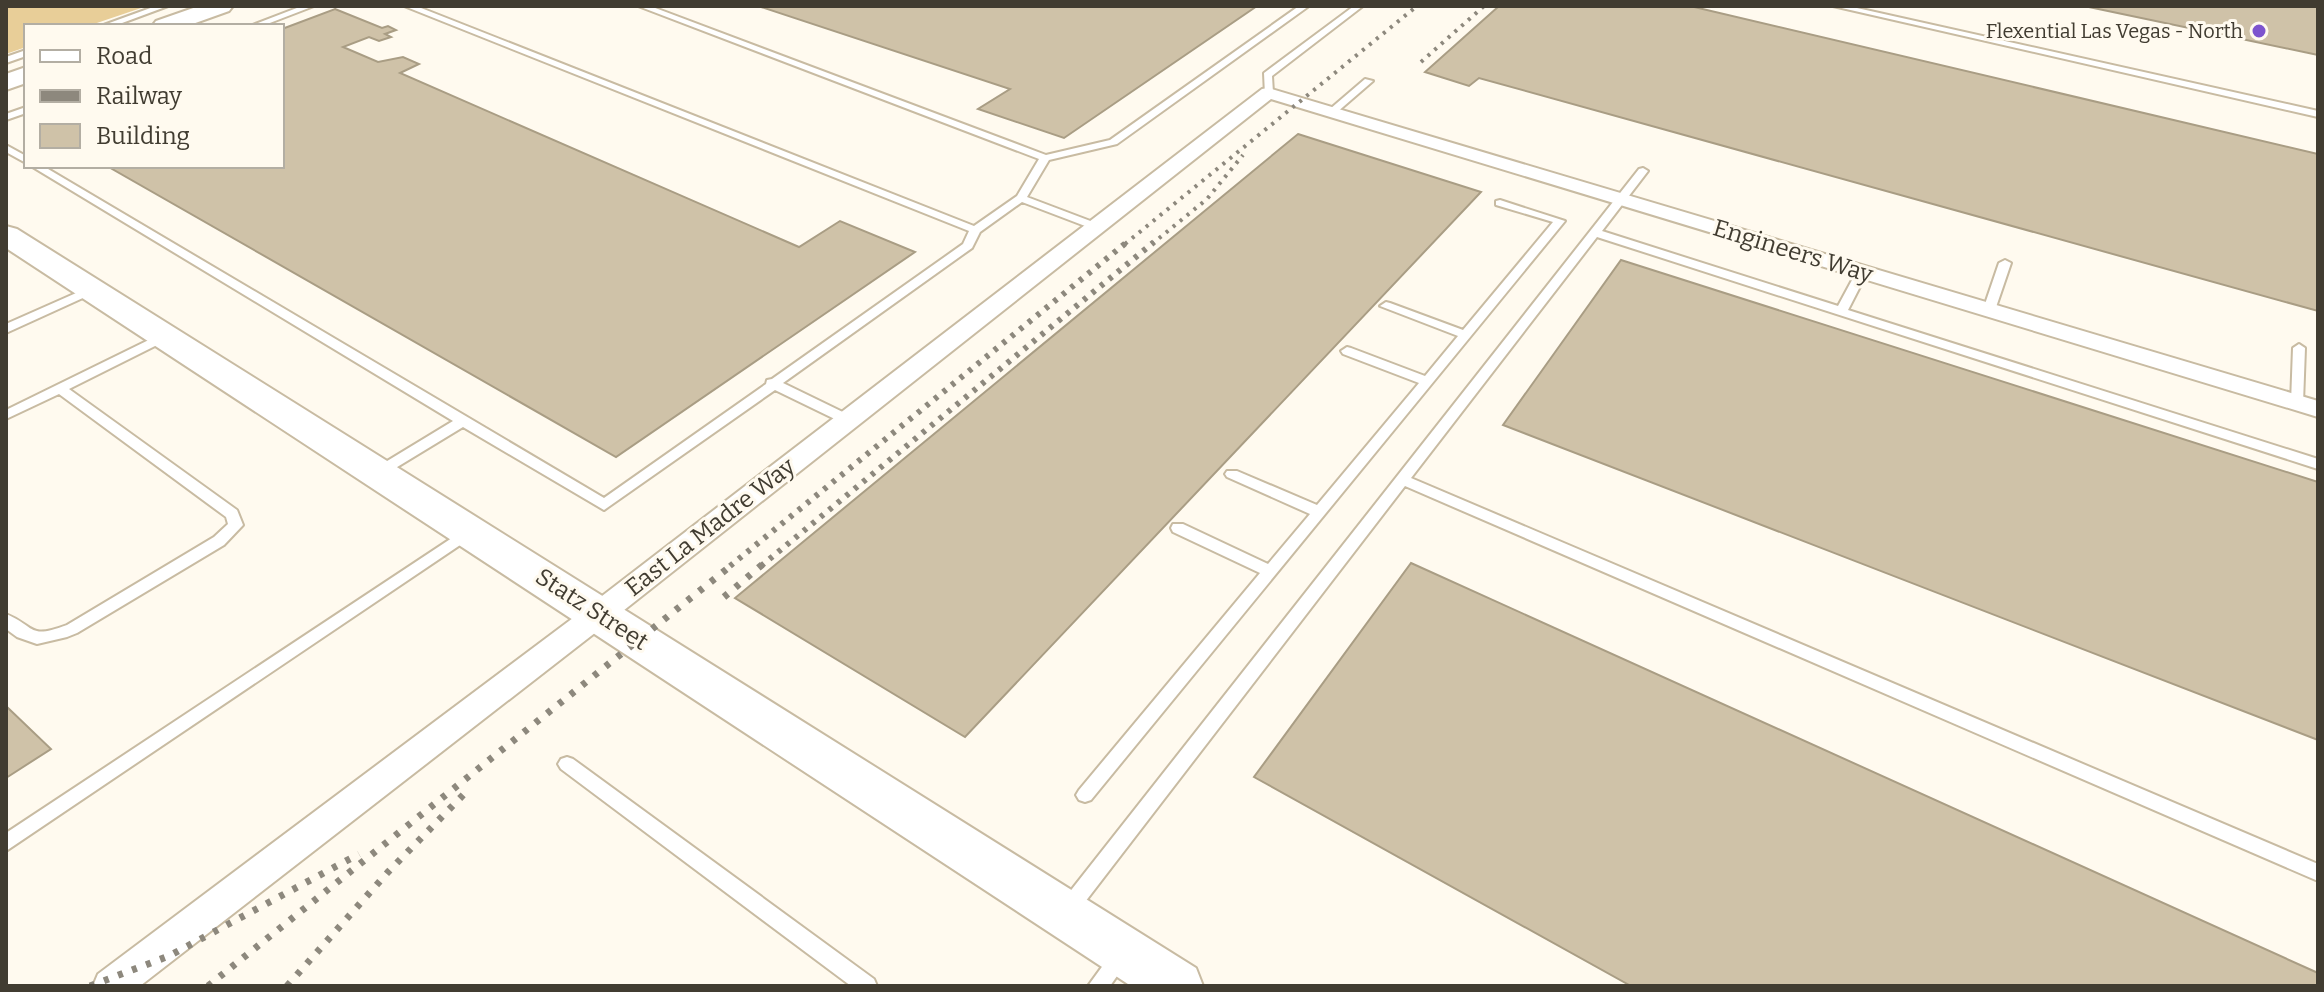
<svg xmlns="http://www.w3.org/2000/svg" width="2324" height="992" font-family="Bitter,serif">
  <style>
    .green { fill: #e8ce98 }
    .building { fill: #cfc2a8; stroke: #a99d84; stroke-width: 2 }
    .lines { fill: none; stroke-linecap: round; stroke-linejoin: round }
    .lane-casing { stroke: #c8bba2; stroke-width: 4 }
    .street-casing { stroke: #c8bba2; stroke-width: 4 }
    .secondary-casing { stroke: #c8bba2; stroke-width: 4 }
    .lane { fill: #fff; fill-rule: evenodd }
    .street { fill: #fff; fill-rule: evenodd }
    .secondary { fill: #fff; fill-rule: evenodd }
    .rail-far2 { stroke: #8d887d; stroke-width: 4; stroke-dasharray: 3 6; stroke-linecap: butt }
    .rail-far1 { stroke: #8d887d; stroke-width: 6; stroke-dasharray: 4 7; stroke-linecap: butt }
    .rail { stroke: #8d887d; stroke-width: 7; stroke-dasharray: 5 10; stroke-linecap: butt }
    .poi-dot { fill: #7d54ce; stroke: #fffaef; stroke-width: 3 }
    .labels { text-anchor: middle; dominant-baseline: central; stroke-width: 6; stroke-linejoin: round; paint-order: stroke }
    .far-poi-label { font-size: 20px; fill: #413c31; stroke: #fffaef; text-anchor: end }
    .street-label { font-size: 24px; fill: #413c31; stroke: #fffaef }
  </style>
  <rect width="100%" height="100%" fill="#fffaef"/>
  <path class="green" d="M 6,6 L 147,6 L 88,26 L 26,26 L 26,47 L 6,54 Z"/>
  <path class="building" d="M 758,6 L 1257,6 L 1064,138 L 978,109 L 1010,89 Z
    M 1499,6 L 1690,6 L 2318,154 L 2318,311 L 1479,78 L 1469,86 L 1425,72 Z
    M 2084,6 L 2318,6 L 2318,55 Z
    M 335,9 L 382,28 L 388,26 L 396,30 L 385,34 L 391,37 L 379,41 L 369,37 L 343,47 L 378,62 L 403,57 L 419,64 L 400,73 L 799,247 L 840,221 L 915,252 L 616,457 L 107,166 L 282,166 L 282,29 Z
    M 1298,134 L 1481,192 L 965,737 L 735,598 Z
    M 1621,260 L 2318,482 L 2318,740 L 1503,425 Z
    M 1411,563 L 2318,973 L 2318,986 L 1631,986 L 1254,777 Z
    M 6,706 L 51,749 L 6,778 Z"/>
  <g class="lines">
    <defs>
      <path id="lane" d="M 156,6 L 168,6 L 114,26 L 101,26 Z
        M 302,6 L 314,6 L 262,26 L 250,26 Z
        M 404,6 L 416,6 L 974,226 L 1017,196 L 1039,159 L 638,6 L 650,6 L 1046,155 L 1110,140 L 1299,6 L 1309,6 L 1117,144 L 1049,160 L 1027,197 L 1101,225 L 1101,229 L 1093,229 L 1022,202 L 980,232 L 972,248 L 783,383 L 853,417 L 855,420 L 853,423 L 843,423 L 775,390 L 604,510 L 463,427 L 384,475 L 374,475 L 372,472 L 374,469 L 453,421 L 31,166 L 43,166 L 604,498 L 766,384 L 767,380 L 772,379 L 963,244 L 969,231 Z
        M 1354,6 L 1363,6 L 1272,76 L 1273,93 L 1265,95 L 1264,73 Z
        M 1833,6 L 1848,6 L 2318,111 L 2318,117 Z
        M 26,50 L 26,56 L 6,63 L 6,57 Z
        M 1365,79 L 1373,81 L 1336,113 L 1330,113 L 1330,109 Z
        M 26,107 L 26,113 L 6,120 L 6,114 Z
        M 6,145 L 26,156 L 26,163 L 6,152 Z
        M 1643,168 L 1648,171 L 1602,231 L 1838,306 L 1858,269 L 1866,269 L 1868,271 L 1848,310 L 2318,459 L 2318,469 L 1597,237 L 1411,478 L 2318,864 L 2318,881 L 1405,486 L 1075,915 L 1068,918 L 1061,915 L 1059,909 L 1061,903 L 1639,169 Z
        M 1500,200 L 1565,221 L 1091,800 L 1085,802 L 1079,800 L 1076,795 L 1079,790 L 1260,573 L 1173,532 L 1171,528 L 1173,524 L 1183,524 L 1268,564 L 1310,514 L 1227,477 L 1225,474 L 1227,471 L 1237,471 L 1317,505 L 1419,383 L 1343,354 L 1341,351 L 1347,347 L 1351,348 L 1425,376 L 1458,336 L 1380,306 L 1386,302 L 1390,303 L 1463,330 L 1553,222 L 1496,205 L 1496,201 Z
        M 2005,260 L 2011,263 L 1995,310 L 1989,314 L 1985,313 L 1983,310 L 1999,263 Z
        M 92,286 L 96,288 L 96,292 L 6,333 L 6,324 Z
        M 165,332 L 171,336 L 169,339 L 69,389 L 237,510 L 243,525 L 224,545 L 77,633 L 67,637 L 37,644 L 17,637 L 6,629 L 6,614 C 36,626 27,640 67,625 L 214,537 L 228,524 L 226,517 L 59,394 L 6,419 L 6,410 Z
        M 2299,344 L 2305,348 L 2303,403 L 2297,407 L 2291,403 L 2293,348 Z
        M 467,528 L 474,533 L 472,537 L 6,851 L 6,833 Z
        M 567,757 L 573,759 L 874,979 L 877,986 L 851,986 L 561,769 L 558,764 L 561,759 Z
        M 1119,950 L 1126,953 L 1129,959 L 1110,986 L 1088,986 L 1112,953 Z"/>
      <path id="street" d="M 1268,88 L 2318,401 L 2318,417 L 1271,99 L 609,622 L 140,986 L 93,986 L 98,974 L 589,606 L 1262,89 Z"/>
      <path id="secondary" d="M 199,6 L 233,6 L 229,11 L 187,26 L 152,26 L 156,21 Z
        M 26,67 L 26,83 L 6,90 L 6,74 Z
        M 6,226 L 17,229 L 1196,968 L 1203,986 L 1131,986 L 6,248 Z"/>
    </defs>
    <use href="#lane" class="lane-casing"/>
    <use href="#street" class="street-casing"/>
    <use href="#secondary" class="secondary-casing"/>
    <use href="#lane" class="lane"/>
    <use href="#street" class="street"/>
    <use href="#secondary" class="secondary"/>
    <path class="rail-far2" d="M 1421,62 L 1484,6
      M 1125,244 L 1417,6
      M 1152,244 L 1207,199 L 1243,155"/>
    <path class="rail-far1" d="M 730,566 L 1127,242
      M 761,566 L 1154,242"/>
    <path class="rail" d="M 724,597 L 763,564
      M 90,986 L 169,956 L 359,854
      M 208,986 L 733,564
      M 287,986 L 388,872 L 467,791"/>
  </g>
  <circle class="poi-dot" cx="2259" cy="31" r="8"/>
  <g class="labels">
    <g class="far-poi-label">
      <text x="2243" y="31">Flexential Las Vegas - North</text>
    </g>
    <g class="street-label">
      <text transform="translate(1793 251) rotate(17)">Engineers Way</text>
      <text transform="translate(710 527) rotate(-38)">East La Madre Way</text>
      <text transform="translate(592 609) rotate(33)">Statz Street</text>
    </g>
  </g>
  <rect width="2324" height="992" fill="none" stroke="#413c31" stroke-width="16"/>
  <rect x="24" y="24" width="260" height="144" fill="#fffaef" stroke="#b3aea3" stroke-width="2"/>
  <rect x="40" y="50" width="40" height="12" fill="#ffffff" stroke="#b3aea3" stroke-width="2"/>
  <text x="96" y="64" font-size="24" fill="#413c31">Road</text>
  <rect x="40" y="90" width="40" height="12" fill="#8d887d" stroke="#b3aea3" stroke-width="2"/>
  <text x="96" y="104" font-size="24" fill="#413c31">Railway</text>
  <rect x="40" y="124" width="40" height="24" fill="#cfc2a8" stroke="#b3aea3" stroke-width="2"/>
  <text x="96" y="144" font-size="24" fill="#413c31">Building</text>
</svg>
